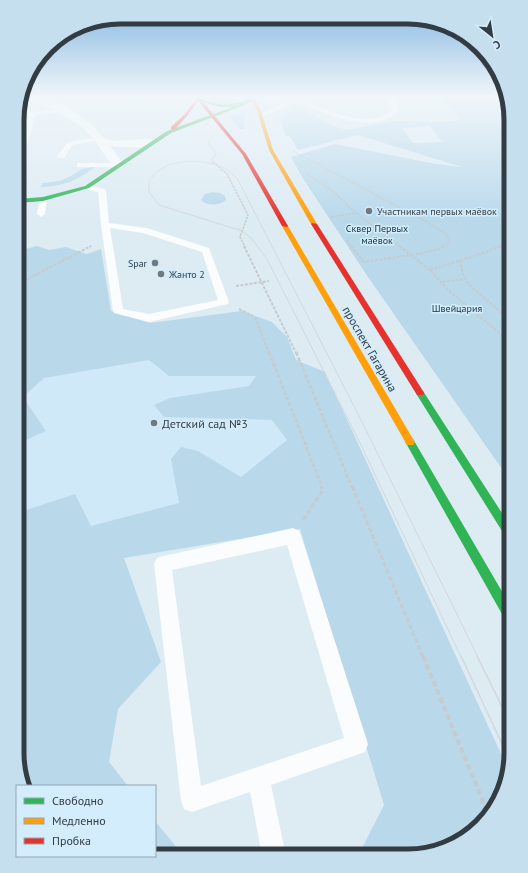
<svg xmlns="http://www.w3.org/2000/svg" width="528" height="873" font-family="'PT Sans',sans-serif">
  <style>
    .built { fill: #d0e9f8 }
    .green { fill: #b9d9eb; fill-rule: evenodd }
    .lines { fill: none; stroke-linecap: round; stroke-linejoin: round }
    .path-far5 { stroke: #c5cbce; stroke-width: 1; stroke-dasharray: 2 1; stroke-linecap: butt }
    .path-far4 { stroke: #c5cbce; stroke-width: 1.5; stroke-dasharray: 2.5 1; stroke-linecap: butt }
    .path-far3 { stroke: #c5cbce; stroke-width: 2; stroke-dasharray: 3 1.5; stroke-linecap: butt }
    .path-far2 { stroke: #c5cbce; stroke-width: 2.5; stroke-dasharray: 4 2; stroke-linecap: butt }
    .path-far1 { stroke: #c5cbce; stroke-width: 3; stroke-dasharray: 5 2.5; stroke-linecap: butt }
    .path { stroke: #c5cbce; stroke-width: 4; stroke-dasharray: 6 3; stroke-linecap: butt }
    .lane { fill: #fafcfd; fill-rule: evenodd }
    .street { fill: #fafcfd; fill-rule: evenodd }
    .fast { fill: #30b455; fill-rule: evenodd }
    .slow { fill: #ff9f0a; fill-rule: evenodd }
    .jam { fill: #e5322d; fill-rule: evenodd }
    .tram-far1 { stroke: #d4d8da; stroke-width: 1 }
    .tram { stroke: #d4d8da; stroke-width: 1.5 }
    .rail { stroke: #d4d8da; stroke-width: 1.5; stroke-dasharray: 1 2; stroke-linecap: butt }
    .poi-dot { fill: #6e7980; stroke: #d3edfd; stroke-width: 1.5 }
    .labels { text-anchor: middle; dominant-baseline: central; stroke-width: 3; stroke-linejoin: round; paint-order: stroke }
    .far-poi-label { font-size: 10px; fill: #323c42; stroke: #d3edfd; text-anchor: start }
    .far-park-label { font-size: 10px; fill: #14303e; stroke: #d3edfd }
    .street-label { font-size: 12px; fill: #323c42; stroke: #d3edfd }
    .poi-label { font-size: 12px; fill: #323c42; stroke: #d3edfd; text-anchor: start }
    .rim { fill: none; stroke: #323c42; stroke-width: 5 }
  </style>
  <rect width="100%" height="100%" fill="#ddebf3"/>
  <path class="built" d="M 248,318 L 317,491 L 17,558 L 18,356 Z"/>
  <path class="green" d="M 209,97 L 237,97 L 238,100 C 231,107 214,106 209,97 Z
    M 439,97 L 489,97 C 495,101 501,100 507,102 L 511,120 L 511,482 L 368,277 L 302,177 L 291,157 L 335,144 L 436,164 L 462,167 L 358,135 L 298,150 L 290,136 L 286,136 L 279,117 L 300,108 L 333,126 L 347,130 L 393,121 L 446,122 L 460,120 L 449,105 L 444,104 ZM 430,126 L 442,142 L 413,143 L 402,128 Z
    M 245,112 L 244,129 L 240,129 L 229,116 Z
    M 95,167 C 76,181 64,186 40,187 L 43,183 L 60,181 L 71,176 L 82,169 Z
    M 212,192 L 220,193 L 225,196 L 226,200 C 219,206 207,206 201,200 L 205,194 Z
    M 37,246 L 49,250 L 66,247 L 87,254 L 101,249 L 111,311 L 150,323 L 242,311 L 272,322 L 287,337 L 296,360 L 325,372 L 508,769 L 490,816 L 447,848 L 408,856 L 358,856 L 384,805 L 300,529 L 124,558 L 161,662 L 118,709 L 109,762 L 128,786 L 24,786 L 17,753 L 17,513 L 75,494 L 91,526 L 179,503 L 171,459 L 181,447 L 198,451 L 241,477 L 287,440 L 272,420 L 164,417 L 154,405 L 170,398 L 249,386 L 256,376 L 169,376 L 149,360 L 44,378 L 23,397 L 46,431 L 17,444 L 18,251 Z
    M 155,821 L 183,855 L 155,855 Z"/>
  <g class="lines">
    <path class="path-far5" d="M 378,135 L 433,152
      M 208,141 L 216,154 L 212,160 L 213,163
      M 293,151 L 316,163"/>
    <path class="path-far4" d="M 213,162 L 227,174 L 248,215 L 240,237 L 245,247
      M 314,162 L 427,222 L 446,234 L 449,240 L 447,244 L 442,247
      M 307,174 L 334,192 L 356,213 L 400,247
      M 331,217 L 356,213
      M 347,240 L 352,247
      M 90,247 L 91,246
      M 498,247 L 511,241"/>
    <path class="path-far3" d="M 244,246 L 296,353
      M 351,246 L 364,262 L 410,255
      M 399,246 L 430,270 L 447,289 L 511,343
      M 411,255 L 436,250 L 444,246
      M 460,260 L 462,271 L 468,284 L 511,321
      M 430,270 L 486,252 L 500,246
      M 442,282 L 465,279
      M 18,284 L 91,246
      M 236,286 L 269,281
      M 239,309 L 255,317 L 269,353"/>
    <path class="path-far2" d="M 269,352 L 322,487
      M 296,352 L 352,487"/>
    <path class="path-far1" d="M 352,486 L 423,657
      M 303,520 L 323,490 L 321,486"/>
    <path class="path" d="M 423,656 L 489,816"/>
    <path class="lane" d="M 296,97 C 317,107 353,123 376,118 C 383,117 388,113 393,110 L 386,97 L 392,97 L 399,110 C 377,133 340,120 315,109 C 308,106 300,102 292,101 L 292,103 L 261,118 L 259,117 L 259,115 L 288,101 L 253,101 L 250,99 L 253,97 Z
      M 496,97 L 503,97 L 507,100 L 508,105 Z
      M 64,109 L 67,111 L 66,112 L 36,115 L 27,144 L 24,146 L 18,146 L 18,142 L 21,142 L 29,116 L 18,117 L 18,113 Z
      M 99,137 L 101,138 L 101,140 L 72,145 L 64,158 L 58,158 L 57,156 L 68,142 Z
      M 77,163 L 118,163 L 122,165 L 118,167 L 77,167 Z
      M 84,185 L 87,185 L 105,189 L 106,191 L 109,223 L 147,228 L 209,248 L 229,302 L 228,304 L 149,322 L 114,313 L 113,311 L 101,225 L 98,192 L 84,189 ZM 110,228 L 143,233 L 202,252 L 218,300 L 149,314 L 123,309 Z
      M 40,197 L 46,197 L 47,199 L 45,214 L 41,217 L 37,214 Z
      M 293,528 L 299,531 L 301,536 L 368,744 L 365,752 L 271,785 L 286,856 L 262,856 L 250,792 L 192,812 L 184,809 L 181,801 L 154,564 L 157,558 L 163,556 ZM 287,545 L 344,738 L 201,786 L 172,570 Z"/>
    <path class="street" d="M 30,97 C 52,96 76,111 91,124 C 96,128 100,135 104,138 C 117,145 152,134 158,142 C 151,150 120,147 110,146 L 124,165 L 122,168 L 114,168 L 92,137 L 78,124 Z"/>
    <path class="fast" d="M 198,98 C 223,106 228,107 253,98 L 255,99 L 245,105 L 171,133 L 89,188 L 43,201 L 18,203 L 18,199 L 43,197 L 85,186 L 167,131 L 233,107 L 219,107 L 197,100 Z
      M 420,390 L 423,391 L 511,527 L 511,541 L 507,539 L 417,395 L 416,393 Z
      M 410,438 L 413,439 L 511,607 L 511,625 L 507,623 L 407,445 L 405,442 L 407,439 Z"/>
    <path class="slow" d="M 250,97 L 254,97 L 261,111 L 273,150 L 317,224 L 316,225 L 311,224 L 269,150 L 257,111 Z
      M 285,224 L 288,226 L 413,439 L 415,442 L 413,445 L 407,445 L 282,226 Z"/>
    <path class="jam" d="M 195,97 L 199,97 L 246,154 L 288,226 L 287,227 L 282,226 L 242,154 L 198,101 L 187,116 L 175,129 L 171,129 L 171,127 L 185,114 L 196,99 Z
      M 312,223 L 317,224 L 423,391 L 424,393 L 423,395 L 417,395 L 311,224 Z"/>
    <path class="tram-far1" d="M 238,228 L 251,238 L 267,259 L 361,445 L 461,657
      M 242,231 L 159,205 L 149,192 L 149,180 C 152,178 154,174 158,171 C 175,158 205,159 224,168 C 229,170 234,176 238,180 L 358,414 L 478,657"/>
    <path class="tram" d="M 461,656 L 510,761
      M 477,656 L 511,725"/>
    <path class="rail" d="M 90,97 L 153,113"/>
  </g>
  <linearGradient id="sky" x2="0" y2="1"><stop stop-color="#84b7e1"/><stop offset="0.44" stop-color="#f0f6fa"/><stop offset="1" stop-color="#f0f6fa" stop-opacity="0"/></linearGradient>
  <rect width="528" height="219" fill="url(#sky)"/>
  <g class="poi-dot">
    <circle cx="369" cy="211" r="4"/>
    <circle cx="155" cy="263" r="4"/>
    <circle cx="161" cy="274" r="4"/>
    <circle cx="154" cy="423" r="4"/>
  </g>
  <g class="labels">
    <g class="far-poi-label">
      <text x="377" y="211">Участникам первых маёвок</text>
      <text x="147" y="263" text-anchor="end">Spar</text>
      <text x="169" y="274">Жанто 2</text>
    </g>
    <g class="far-park-label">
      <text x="377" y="228">Сквер Первых<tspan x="377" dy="12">маёвок</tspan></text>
      <text x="457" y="308">Швейцария</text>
    </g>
    <g class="street-label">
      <text transform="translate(370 349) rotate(60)">проспект Гагарина</text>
    </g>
    <g class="poi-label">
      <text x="162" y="423">Детский сад №3</text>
    </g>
  </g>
  <path d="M0 0H528V873H0ZM120 24H408A96 96 0 0 1 504 120V753A96 96 0 0 1 408 849H120A96 96 0 0 1 24 753V120A96 96 0 0 1 120 24Z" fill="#c6dfee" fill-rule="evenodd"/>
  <path class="rim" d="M120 24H408A96 96 0 0 1 504 120V753A96 96 0 0 1 408 849H120A96 96 0 0 1 24 753V120A96 96 0 0 1 120 24Z"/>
  <rect x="16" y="785" width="140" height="72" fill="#d3edfd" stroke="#93a6b2"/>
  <rect x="24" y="798" width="20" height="6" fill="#30b455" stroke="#93a6b2"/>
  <text x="52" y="805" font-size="12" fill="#323c42">Свободно</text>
  <rect x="24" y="818" width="20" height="6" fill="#ff9f0a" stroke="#93a6b2"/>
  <text x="52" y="825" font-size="12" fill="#323c42">Медленно</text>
  <rect x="24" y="838" width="20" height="6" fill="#e5322d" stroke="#93a6b2"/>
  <text x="52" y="845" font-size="12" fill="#323c42">Пробка</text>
  <g transform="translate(492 36) rotate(150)" stroke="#d3edfd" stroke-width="3" paint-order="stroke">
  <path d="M0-3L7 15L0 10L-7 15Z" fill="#323c42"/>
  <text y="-6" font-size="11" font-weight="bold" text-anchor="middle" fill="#323c42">С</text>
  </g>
</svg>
